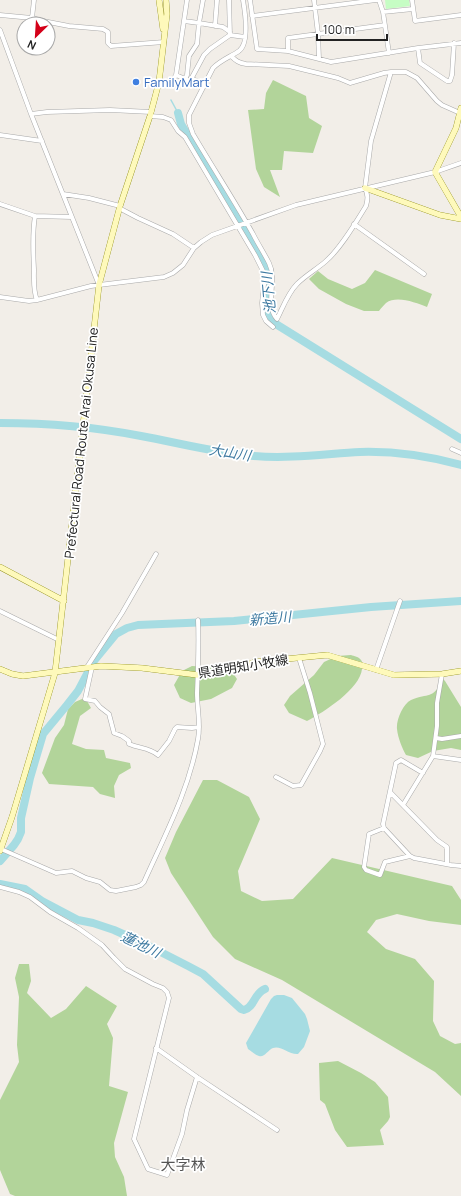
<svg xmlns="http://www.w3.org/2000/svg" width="461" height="1196" font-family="Manrope,'Noto Sans JP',sans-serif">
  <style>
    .forest { fill: #b2d49a }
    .park { fill: #c6fdc4 }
    .water { fill: #a6dce2 }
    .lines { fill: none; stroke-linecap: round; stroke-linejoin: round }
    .stream { stroke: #a6dce2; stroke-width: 1.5 }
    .river { stroke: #a6dce2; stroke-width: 8 }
    .street-casing { stroke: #a9a9a9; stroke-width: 5 }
    .secondary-casing { stroke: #828000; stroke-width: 6 }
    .street { stroke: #fff; stroke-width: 4 }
    .secondary { stroke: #fef9bb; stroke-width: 5.5 }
    .shop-dot { fill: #3f7fe0; stroke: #fff; stroke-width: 1.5 }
    .labels { text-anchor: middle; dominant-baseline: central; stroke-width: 3.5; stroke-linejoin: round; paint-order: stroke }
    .shop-label { font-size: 13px; fill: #366cbe; stroke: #fff; text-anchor: start }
    .street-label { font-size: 13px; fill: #222; stroke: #fff }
    .water-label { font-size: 14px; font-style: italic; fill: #3e7aa1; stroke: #fff }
    .quarter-label { font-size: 15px; fill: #555; stroke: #fff }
  </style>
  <rect width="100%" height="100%" fill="#f2eee8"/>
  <path class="forest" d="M 273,80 L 306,96 L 309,118 L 322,126 L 313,153 L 284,151 L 282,170 L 270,170 L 280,197 L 264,187 L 256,169 L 248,110 L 264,109 L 266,93 Z
    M 375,270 L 432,294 L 427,307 C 416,303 397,295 386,303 C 384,305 381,308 379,311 L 364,311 L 346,304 L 319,289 L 309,279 L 318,271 L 328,279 L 352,289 L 365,283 Z
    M 351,655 C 354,656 359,657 361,660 C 364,664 362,666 362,669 C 360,689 324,712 307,721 L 289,713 L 284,705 L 290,696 L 314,675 L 324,662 L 337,656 Z
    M 192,666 L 210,667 L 230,669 L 237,679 L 232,688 L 211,699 L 191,703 L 180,698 L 174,685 L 182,671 Z
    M 443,679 L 445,681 L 461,707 L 461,750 L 451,748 L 433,751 L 418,758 L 406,755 C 402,748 398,738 397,729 C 396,720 403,704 411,700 C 429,692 432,701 443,679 Z
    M 82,699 L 87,701 L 91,708 L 80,716 L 72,744 L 86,749 L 104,750 L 106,758 L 130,763 L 131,768 L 119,775 L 114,786 L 115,798 L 100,794 L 93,787 L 49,784 L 42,773 L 55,738 L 64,725 L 68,709 L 75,702 Z
    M 203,780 L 217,780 L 249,797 L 260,819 L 238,871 L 241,891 L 262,901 L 293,899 L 332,858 L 452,886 L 461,900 L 461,925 L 429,921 L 397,914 L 376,920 L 367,932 L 386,949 L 415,959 L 434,981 L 433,1021 L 440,1036 L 455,1044 L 461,1043 L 461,1096 L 435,1072 L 282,980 L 235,959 L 213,937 L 171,873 L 165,858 L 176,832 Z
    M 19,964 L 29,964 L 31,981 L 27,993 L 51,1018 L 66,1009 L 86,986 L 117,1006 L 107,1024 L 113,1038 L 109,1086 L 128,1092 L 114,1143 L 115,1157 L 124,1177 L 127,1196 L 15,1196 L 10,1194 L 0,1170 L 0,1100 L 19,1062 L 17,1045 L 19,997 L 15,978 Z
    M 338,1061 L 361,1073 L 375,1082 L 388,1097 L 390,1117 L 388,1121 L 380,1130 L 384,1145 L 347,1147 L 335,1130 L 325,1104 L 320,1100 L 319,1063 Z"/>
  <path class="park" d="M 385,0 L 409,0 L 410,6 L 386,9 Z"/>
  <path class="water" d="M 277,995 L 284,995 L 292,998 L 305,1014 L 307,1019 L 310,1031 L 304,1047 L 298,1054 C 289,1055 281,1045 273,1048 C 268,1050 264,1058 259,1056 C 255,1055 251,1051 248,1049 L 246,1043 L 271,999 L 274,996 Z"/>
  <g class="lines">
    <path class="stream" d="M 171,100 L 178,113"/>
    <path class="river" d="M 178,113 L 181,124 L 266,266 C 268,272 270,278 270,284 C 270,297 263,310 271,321 L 461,439
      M 0,423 C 47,423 95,427 141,436 C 179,443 216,453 254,456 C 289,459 325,454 360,452 C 394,451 428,456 461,465
      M 93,662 L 116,634 L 127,628 L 138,625 L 234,621 L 371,607 L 461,601
      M 0,861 L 14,845 L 18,839 L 21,832 L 21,818 L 30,778 L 43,734 L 67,705 L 78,691 L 88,672
      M 0,884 L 25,889 L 42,901 L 78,920 L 93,923 L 114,930 L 143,943 L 188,966 L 203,974 L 241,1009 L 244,1010 C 255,1007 253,994 265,989"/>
    <defs>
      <path id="street" d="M 243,0 C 245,12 250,43 239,51 C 230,57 221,60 213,68 L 189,115 L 189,123 L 193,134 C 213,168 234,200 253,234 C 258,244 264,253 269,263 C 278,281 264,304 277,319 C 283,307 288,293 297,284 C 306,275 317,269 326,261 C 341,248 356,222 366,206 C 368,199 368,195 365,188 L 371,141 L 391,72
        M 250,0 L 257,49 L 288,51 L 331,62 L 418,48 L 461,43
        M 314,0 L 318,34 L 319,59
        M 379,0 L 383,12 L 389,53
        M 412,0 L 415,21 L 461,15
        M 383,12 L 413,9
        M 0,15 L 32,18 L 43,21 L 69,26 L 103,29 L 108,32 L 108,43 L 111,46 L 164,42
        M 252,16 L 376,0
        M 32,18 L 34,0
        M 184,21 L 199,23 L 203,0
        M 215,26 L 217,0
        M 0,30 L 31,114 L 99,285
        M 230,35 L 245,37
        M 418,48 L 420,63 L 447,81 L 450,81 L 452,75 L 454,43
        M 288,51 L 288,38 L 385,25
        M 231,56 C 236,61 239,63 246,64 L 289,66 L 338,78 L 350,83 L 384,73 L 391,72 L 406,72 L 417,78 L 437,101 L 442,105 L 460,113
        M 176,75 L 190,81 L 204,55 L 210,49 L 230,35 L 229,0
        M 191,78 L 204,85
        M 185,79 L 187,75 L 189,56 L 197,44 L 199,23 L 223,27 L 230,32
        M 159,82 C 167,83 172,83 176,75 L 187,0
        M 31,114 L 47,112 L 110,110 L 151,112
        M 150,116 L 163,117 L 171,120 L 178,131 L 185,137 L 255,255 L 265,275 L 262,303 L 263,315 L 266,321 L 273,327
        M 0,135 L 42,141
        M 63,194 L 89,198 L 120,206
        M 0,204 L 35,216
        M 119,208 L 138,218 L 173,234 L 194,248
        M 354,224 L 424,274
        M 0,297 L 29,301 L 37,300 L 91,286 L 164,277 L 173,273 L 183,265 L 194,248 L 201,242 L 212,235 L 296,205 L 435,172 L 461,163
        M 37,300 C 33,291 34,279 34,269 C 33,251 32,234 35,216 L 72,217
        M 452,449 L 461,453
        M 0,611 L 59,640
        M 87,667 L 122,613 L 156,554
        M 92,667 L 85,699 L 95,701 L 100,707 L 109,714 L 114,733 L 122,736 L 129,741 L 129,744 C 141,749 148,747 158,755 L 169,741 L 175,729 L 177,727 L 192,728 L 199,727
        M 376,670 L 400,601
        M 436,738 L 442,739 L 461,736
        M 433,756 L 461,760
        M 423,773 L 401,760 L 396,763 L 383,824 L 384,828 L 410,856 L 414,858 L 451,865 L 461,866
        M 276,777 L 293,786 L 301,785 L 320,751 L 323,744 L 310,693 L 299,658
        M 390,792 L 437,840 L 447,847 L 447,864
        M 403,805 L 433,756 L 437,726 L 437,703 L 442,674
        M 384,828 L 369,834 L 364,867 L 366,870 L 380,875 L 385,862 L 410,856
        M 1,849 L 56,873 L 72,871 L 86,878 L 100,882 L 110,890 L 116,891 L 136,887 L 141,885 L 144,882 C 165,835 189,790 198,739 C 201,724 197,708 197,693 C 198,669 199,644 198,620
        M 0,887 L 19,892 L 30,897 L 50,912 L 78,928 L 102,945 L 114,958 L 125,969 L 153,984 L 163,988 L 167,992 L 169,998 L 134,1139 L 148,1169 L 167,1175 L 182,1134 L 187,1110 L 197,1077
        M 156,1048 L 197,1077 L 277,1130"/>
      <path id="secondary" d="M 159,0 L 163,29
        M 461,108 L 456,128 L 435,172 L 461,217
        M 365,188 L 440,215 L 461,219
        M 0,567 L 64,601
        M 0,669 L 12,674 L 23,676 L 101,666 L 142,668 L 198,675 L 232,670 L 255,662 L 327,655 L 394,675 L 442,674 L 461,671
        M 0,851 L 12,817 L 55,673 L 99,285 L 120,206 L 150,116 L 159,82 L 167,14 L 166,0"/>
    </defs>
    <use href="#street" class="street-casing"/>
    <use href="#secondary" class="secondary-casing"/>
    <use href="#street" class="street"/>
    <use href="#secondary" class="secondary"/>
  </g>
  <circle class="shop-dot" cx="136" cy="82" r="4"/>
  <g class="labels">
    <g class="shop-label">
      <text x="144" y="82">FamilyMart</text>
    </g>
    <g class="street-label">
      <text transform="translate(81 443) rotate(-84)">Prefectural Road Route Arai Okusa Line</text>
      <text transform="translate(243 666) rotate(-9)">県道明知小牧線</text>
    </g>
    <g class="water-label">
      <text transform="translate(268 293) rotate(-95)">池下川</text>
      <text transform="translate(230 452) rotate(9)">大山川</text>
      <text transform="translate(270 618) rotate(-5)">新造川</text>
      <text transform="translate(141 944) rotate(26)">蓮池川</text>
    </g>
    <g class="quarter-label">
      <text x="183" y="1164">大字林</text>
    </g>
  </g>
  <g transform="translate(36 36) rotate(205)"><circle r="19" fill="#ffffff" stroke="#a7a7a7"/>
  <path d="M0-3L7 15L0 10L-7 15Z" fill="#d40019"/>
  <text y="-6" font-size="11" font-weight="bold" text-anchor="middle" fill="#222222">N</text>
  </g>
  <path d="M317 34v6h70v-6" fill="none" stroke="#222222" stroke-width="2"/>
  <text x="323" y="34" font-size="12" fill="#222222" stroke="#ffffff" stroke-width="3" paint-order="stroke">100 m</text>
</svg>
